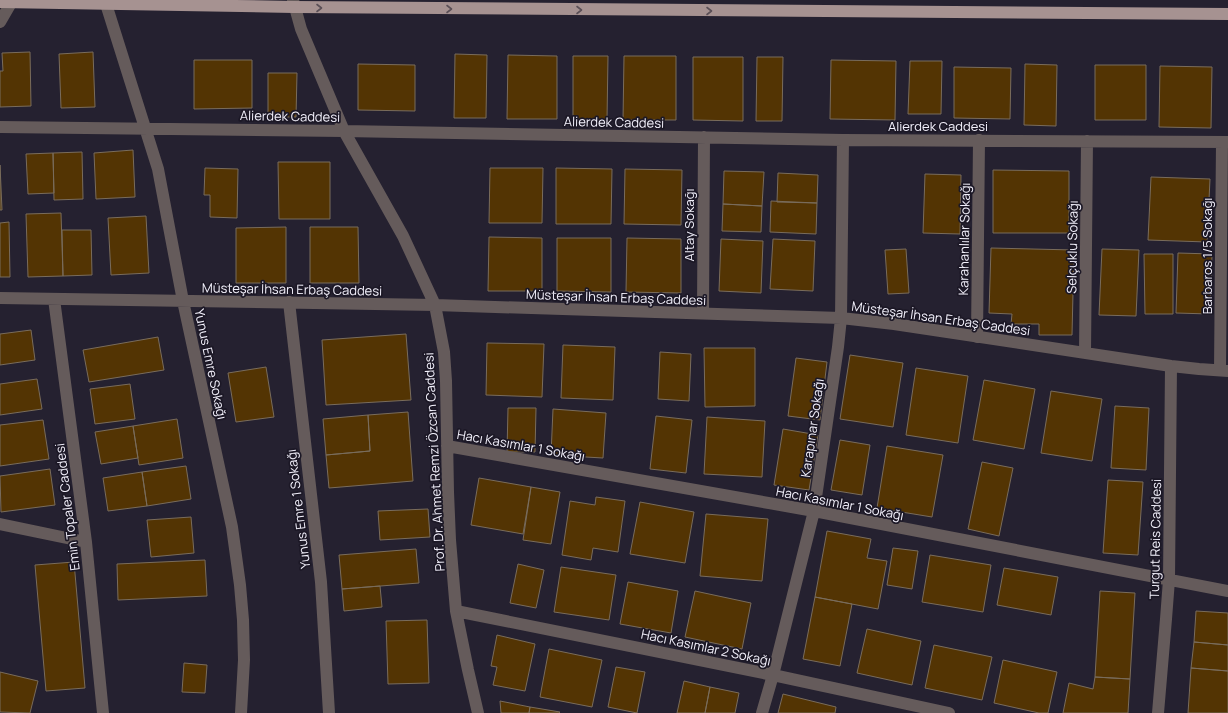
<svg xmlns="http://www.w3.org/2000/svg" width="1228" height="713" font-family="Manrope,sans-serif">
  <style>
    .building { fill: #533403; stroke: #796c5c }
    .lines { fill: none; stroke-linecap: round; stroke-linejoin: round }
    .minor { stroke: #655b5b; stroke-width: 12 }
    .major { stroke: #a69291; stroke-width: 12 }
    .oneway { stroke: #5a4f56 }
    .labels { text-anchor: middle; dominant-baseline: central; stroke-width: 3.5; stroke-linejoin: round; paint-order: stroke }
    .street-label { font-size: 13px; fill: #f3f1fc; stroke: #1c1826 }
  </style>
  <rect width="100%" height="100%" fill="#252130"/>
  <path class="building" d="M 30,52 L 31,106 L 0,107 L 0,71 L 3,71 L 2,53 Z
    M 93,52 L 95,107 L 61,108 L 59,54 Z
    M 455,54 L 487,55 L 486,118 L 454,118 Z
    M 508,55 L 557,56 L 557,119 L 507,119 Z
    M 573,56 L 608,56 L 607,120 L 573,119 Z
    M 624,56 L 676,56 L 676,120 L 623,120 Z
    M 693,57 L 743,57 L 743,121 L 693,120 Z
    M 757,57 L 783,57 L 782,121 L 756,121 Z
    M 194,60 L 252,60 L 252,108 L 194,109 Z
    M 831,60 L 896,61 L 895,120 L 830,119 Z
    M 910,61 L 942,61 L 941,114 L 908,114 Z
    M 358,64 L 415,65 L 415,111 L 358,110 Z
    M 1025,64 L 1057,65 L 1056,126 L 1024,125 Z
    M 1095,65 L 1146,65 L 1146,120 L 1095,120 Z
    M 1160,66 L 1212,67 L 1211,128 L 1159,127 Z
    M 954,67 L 1011,68 L 1010,119 L 954,118 Z
    M 268,73 L 297,73 L 296,117 L 268,117 Z
    M 133,150 L 135,197 L 96,199 L 94,153 Z
    M 82,152 L 83,199 L 54,200 L 53,153 Z
    M 53,153 L 54,193 L 28,194 L 26,154 Z
    M 278,162 L 330,162 L 330,219 L 279,219 Z
    M 0,165 L 2,210 L 0,210 Z
    M 205,168 L 238,169 L 237,218 L 210,217 L 210,195 L 204,195 Z
    M 490,168 L 543,168 L 542,223 L 489,223 Z
    M 556,168 L 612,169 L 611,224 L 556,224 Z
    M 625,169 L 682,170 L 681,225 L 624,224 Z
    M 993,170 L 1069,171 L 1069,233 L 993,233 Z
    M 724,171 L 764,172 L 762,206 L 723,204 Z
    M 778,173 L 818,175 L 817,203 L 777,202 Z
    M 925,174 L 961,175 L 960,234 L 923,233 Z
    M 1151,177 L 1210,179 L 1207,242 L 1148,240 Z
    M 771,201 L 817,203 L 816,234 L 770,232 Z
    M 723,204 L 762,206 L 761,232 L 722,231 Z
    M 61,213 L 63,276 L 28,277 L 26,214 Z
    M 146,216 L 149,273 L 111,275 L 108,218 Z
    M 9,222 L 10,277 L 0,277 L 0,223 Z
    M 286,227 L 286,283 L 236,283 L 236,228 Z
    M 310,227 L 358,227 L 359,283 L 310,283 Z
    M 62,230 L 91,230 L 92,275 L 63,276 Z
    M 489,237 L 542,238 L 542,291 L 488,291 Z
    M 557,238 L 611,238 L 611,292 L 557,291 Z
    M 627,238 L 681,239 L 681,293 L 626,292 Z
    M 721,239 L 763,241 L 761,293 L 719,291 Z
    M 773,239 L 815,241 L 813,291 L 770,289 Z
    M 991,248 L 1074,250 L 1072,335 L 1039,335 L 1039,324 L 1011,324 L 1012,314 L 989,313 Z
    M 906,249 L 909,293 L 888,294 L 885,250 Z
    M 1102,249 L 1139,250 L 1136,316 L 1099,315 Z
    M 1178,253 L 1212,254 L 1210,314 L 1176,313 Z
    M 1144,254 L 1173,254 L 1173,314 L 1145,314 Z
    M 31,330 L 35,360 L 0,365 L 0,334 Z
    M 406,334 L 411,400 L 326,405 L 322,340 Z
    M 158,337 L 164,370 L 89,382 L 83,350 Z
    M 487,343 L 544,344 L 542,397 L 486,395 Z
    M 563,345 L 615,347 L 613,400 L 561,398 Z
    M 704,348 L 755,348 L 755,406 L 705,407 Z
    M 660,352 L 691,354 L 689,401 L 658,399 Z
    M 850,355 L 903,363 L 893,427 L 840,419 Z
    M 796,358 L 827,362 L 820,420 L 788,416 Z
    M 266,367 L 274,417 L 236,422 L 228,373 Z
    M 916,368 L 968,376 L 958,443 L 906,435 Z
    M 37,379 L 42,409 L 0,415 L 0,384 Z
    M 984,380 L 1035,389 L 1024,449 L 973,440 Z
    M 130,384 L 135,419 L 95,424 L 90,389 Z
    M 1051,391 L 1102,399 L 1092,461 L 1041,453 Z
    M 1115,406 L 1149,408 L 1146,470 L 1111,468 Z
    M 508,408 L 536,408 L 535,452 L 507,452 Z
    M 553,409 L 606,413 L 603,458 L 551,455 Z
    M 408,412 L 413,481 L 329,488 L 326,455 L 370,451 L 368,415 Z
    M 368,415 L 370,451 L 326,455 L 323,419 Z
    M 656,416 L 692,420 L 686,473 L 650,469 Z
    M 707,417 L 765,421 L 762,477 L 704,474 Z
    M 177,419 L 183,458 L 139,465 L 133,426 Z
    M 43,420 L 49,459 L 0,466 L 0,425 Z
    M 133,426 L 138,458 L 101,464 L 95,432 Z
    M 783,429 L 818,435 L 809,490 L 774,485 Z
    M 840,440 L 870,445 L 862,495 L 831,490 Z
    M 887,446 L 943,455 L 932,517 L 877,508 Z
    M 982,462 L 1013,468 L 999,536 L 968,529 Z
    M 186,466 L 191,499 L 147,506 L 142,472 Z
    M 50,469 L 55,505 L 1,512 L 0,476 Z
    M 142,472 L 147,506 L 108,511 L 103,478 Z
    M 479,478 L 531,487 L 523,534 L 471,525 Z
    M 1108,480 L 1143,482 L 1138,555 L 1103,553 Z
    M 531,487 L 560,492 L 551,544 L 523,540 Z
    M 596,497 L 625,501 L 618,552 L 593,548 L 591,560 L 562,555 L 570,501 L 595,505 Z
    M 640,502 L 694,512 L 685,563 L 630,554 Z
    M 428,509 L 430,537 L 380,540 L 378,511 Z
    M 706,514 L 768,519 L 762,581 L 700,576 Z
    M 191,517 L 194,553 L 151,557 L 147,520 Z
    M 827,531 L 871,539 L 867,558 L 887,561 L 878,609 L 815,597 Z
    M 893,548 L 918,551 L 912,589 L 887,585 Z
    M 416,549 L 419,583 L 342,589 L 339,555 Z
    M 930,555 L 991,565 L 983,612 L 922,602 Z
    M 205,560 L 207,596 L 118,600 L 117,564 Z
    M 74,562 L 85,688 L 46,691 L 35,565 Z
    M 518,564 L 544,570 L 536,608 L 510,603 Z
    M 561,567 L 616,575 L 609,620 L 554,612 Z
    M 1004,568 L 1058,577 L 1051,615 L 997,605 Z
    M 628,582 L 678,591 L 671,633 L 620,624 Z
    M 380,586 L 382,607 L 344,611 L 342,589 Z
    M 695,591 L 751,603 L 742,649 L 685,637 Z
    M 1100,591 L 1135,593 L 1130,679 L 1095,677 Z
    M 815,597 L 852,604 L 840,666 L 803,659 Z
    M 1196,611 L 1228,613 L 1228,645 L 1194,642 Z
    M 427,620 L 429,683 L 388,684 L 386,621 Z
    M 867,629 L 921,641 L 912,685 L 857,673 Z
    M 497,635 L 535,644 L 525,691 L 493,685 L 497,667 L 491,666 Z
    M 1194,642 L 1228,645 L 1228,671 L 1191,668 Z
    M 934,645 L 992,657 L 982,700 L 925,688 Z
    M 549,649 L 602,660 L 592,707 L 540,697 Z
    M 1003,660 L 1057,672 L 1048,713 L 1039,713 L 994,703 Z
    M 184,663 L 207,665 L 205,693 L 182,692 Z
    M 616,667 L 645,672 L 637,713 L 608,707 Z
    M 1191,668 L 1228,671 L 1228,713 L 1188,713 Z
    M 0,672 L 38,681 L 30,713 L 0,712 Z
    M 1095,677 L 1130,679 L 1128,713 L 1063,713 L 1069,683 L 1093,689 Z
    M 684,681 L 710,687 L 705,713 L 677,713 Z
    M 710,687 L 739,693 L 735,713 L 705,713 Z
    M 783,694 L 836,707 L 835,713 L 778,713 Z
    M 500,701 L 530,707 L 529,713 L 501,713 Z
    M 530,707 L 560,712 L 559,713 L 529,713 Z"/>
  <g class="lines">
    <path class="minor" d="M 293,0 L 301,29 L 344,131 L 403,236 L 435,305 L 444,352 L 446,381 L 448,492 L 450,540 L 456,611 L 468,670 L 478,713
      M 106,4 L 158,169 L 183,301 L 232,527 L 240,585 L 243,620 L 244,660 L 241,713
      M 0,22 L 11,3
      M 0,127 L 344,131 L 843,140 L 1228,142
      M 0,298 L 435,305 L 841,318 L 894,324 L 1171,366 L 1199,369 L 1228,371
      M 54,299 L 86,542 L 103,713
      M 289,302 L 321,582 L 329,713
      M 703,313 L 704,137
      M 977,337 L 979,140
      M 1085,353 L 1087,141
      M 1220,370 L 1222,142
      M 447,446 L 814,511 L 1228,591
      M 0,524 L 86,542
      M 456,611 L 773,675 L 949,713
      M 762,713 L 773,675 L 814,511 L 838,347 L 841,318 L 843,140
      M 1158,713 L 1166,619 L 1169,580 L 1171,366"/>
    <path class="major" d="M 0,2 L 294,7 L 1228,14"/>
  </g>
  <defs><path id="oneway-chevron" d="M-2-3.5L2.5 0L-2 3.5" fill="none" stroke-width="1.6" stroke-linecap="round" stroke-linejoin="round"/></defs>
  <g class="oneway">
    <use href="#oneway-chevron" transform="translate(319 8)"/>
    <use href="#oneway-chevron" transform="translate(449 9)"/>
    <use href="#oneway-chevron" transform="translate(579 10)"/>
    <use href="#oneway-chevron" transform="translate(709 11)"/>
  </g>
  <g class="labels">
    <g class="street-label">
      <text transform="translate(290 116) rotate(1)">Alierdek Caddesi</text>
      <text transform="translate(614 122) rotate(1)">Alierdek Caddesi</text>
      <text x="938" y="126">Alierdek Caddesi</text>
      <text transform="translate(689 225) rotate(-90)">Altay Sokağı</text>
      <text transform="translate(964 239) rotate(-89)">Karahanlılar Sokağı</text>
      <text transform="translate(1072 247) rotate(-89)">Selçuklu Sokağı</text>
      <text transform="translate(1207 256) rotate(-90)">Barbaros 1/5 Sokağı</text>
      <text transform="translate(292 289) rotate(1)">Müsteşar İhsan Erbaş Caddesi</text>
      <text transform="translate(616 297) rotate(2)">Müsteşar İhsan Erbaş Caddesi</text>
      <text transform="translate(941 318) rotate(8)">Müsteşar İhsan Erbaş Caddesi</text>
      <text transform="translate(211 364) rotate(78)">Yunus Emre Sokağı</text>
      <text transform="translate(812 428) rotate(-82)">Karapınar Sokağı</text>
      <text transform="translate(521 445) rotate(10)">Hacı Kasımlar 1 Sokağı</text>
      <text transform="translate(434 462) rotate(-93)">Prof. Dr. Ahmet Remzi Özcan Caddesi</text>
      <text transform="translate(840 503) rotate(11)">Hacı Kasımlar 1 Sokağı</text>
      <text transform="translate(67 507) rotate(-97)">Emin Topaler Caddesi</text>
      <text transform="translate(298 509) rotate(-97)">Yunus Emre 1 Sokağı</text>
      <text transform="translate(1155 539) rotate(-89)">Turgut Reis Caddesi</text>
      <text transform="translate(706 647) rotate(12)">Hacı Kasımlar 2 Sokağı</text>
    </g>
  </g>
</svg>
